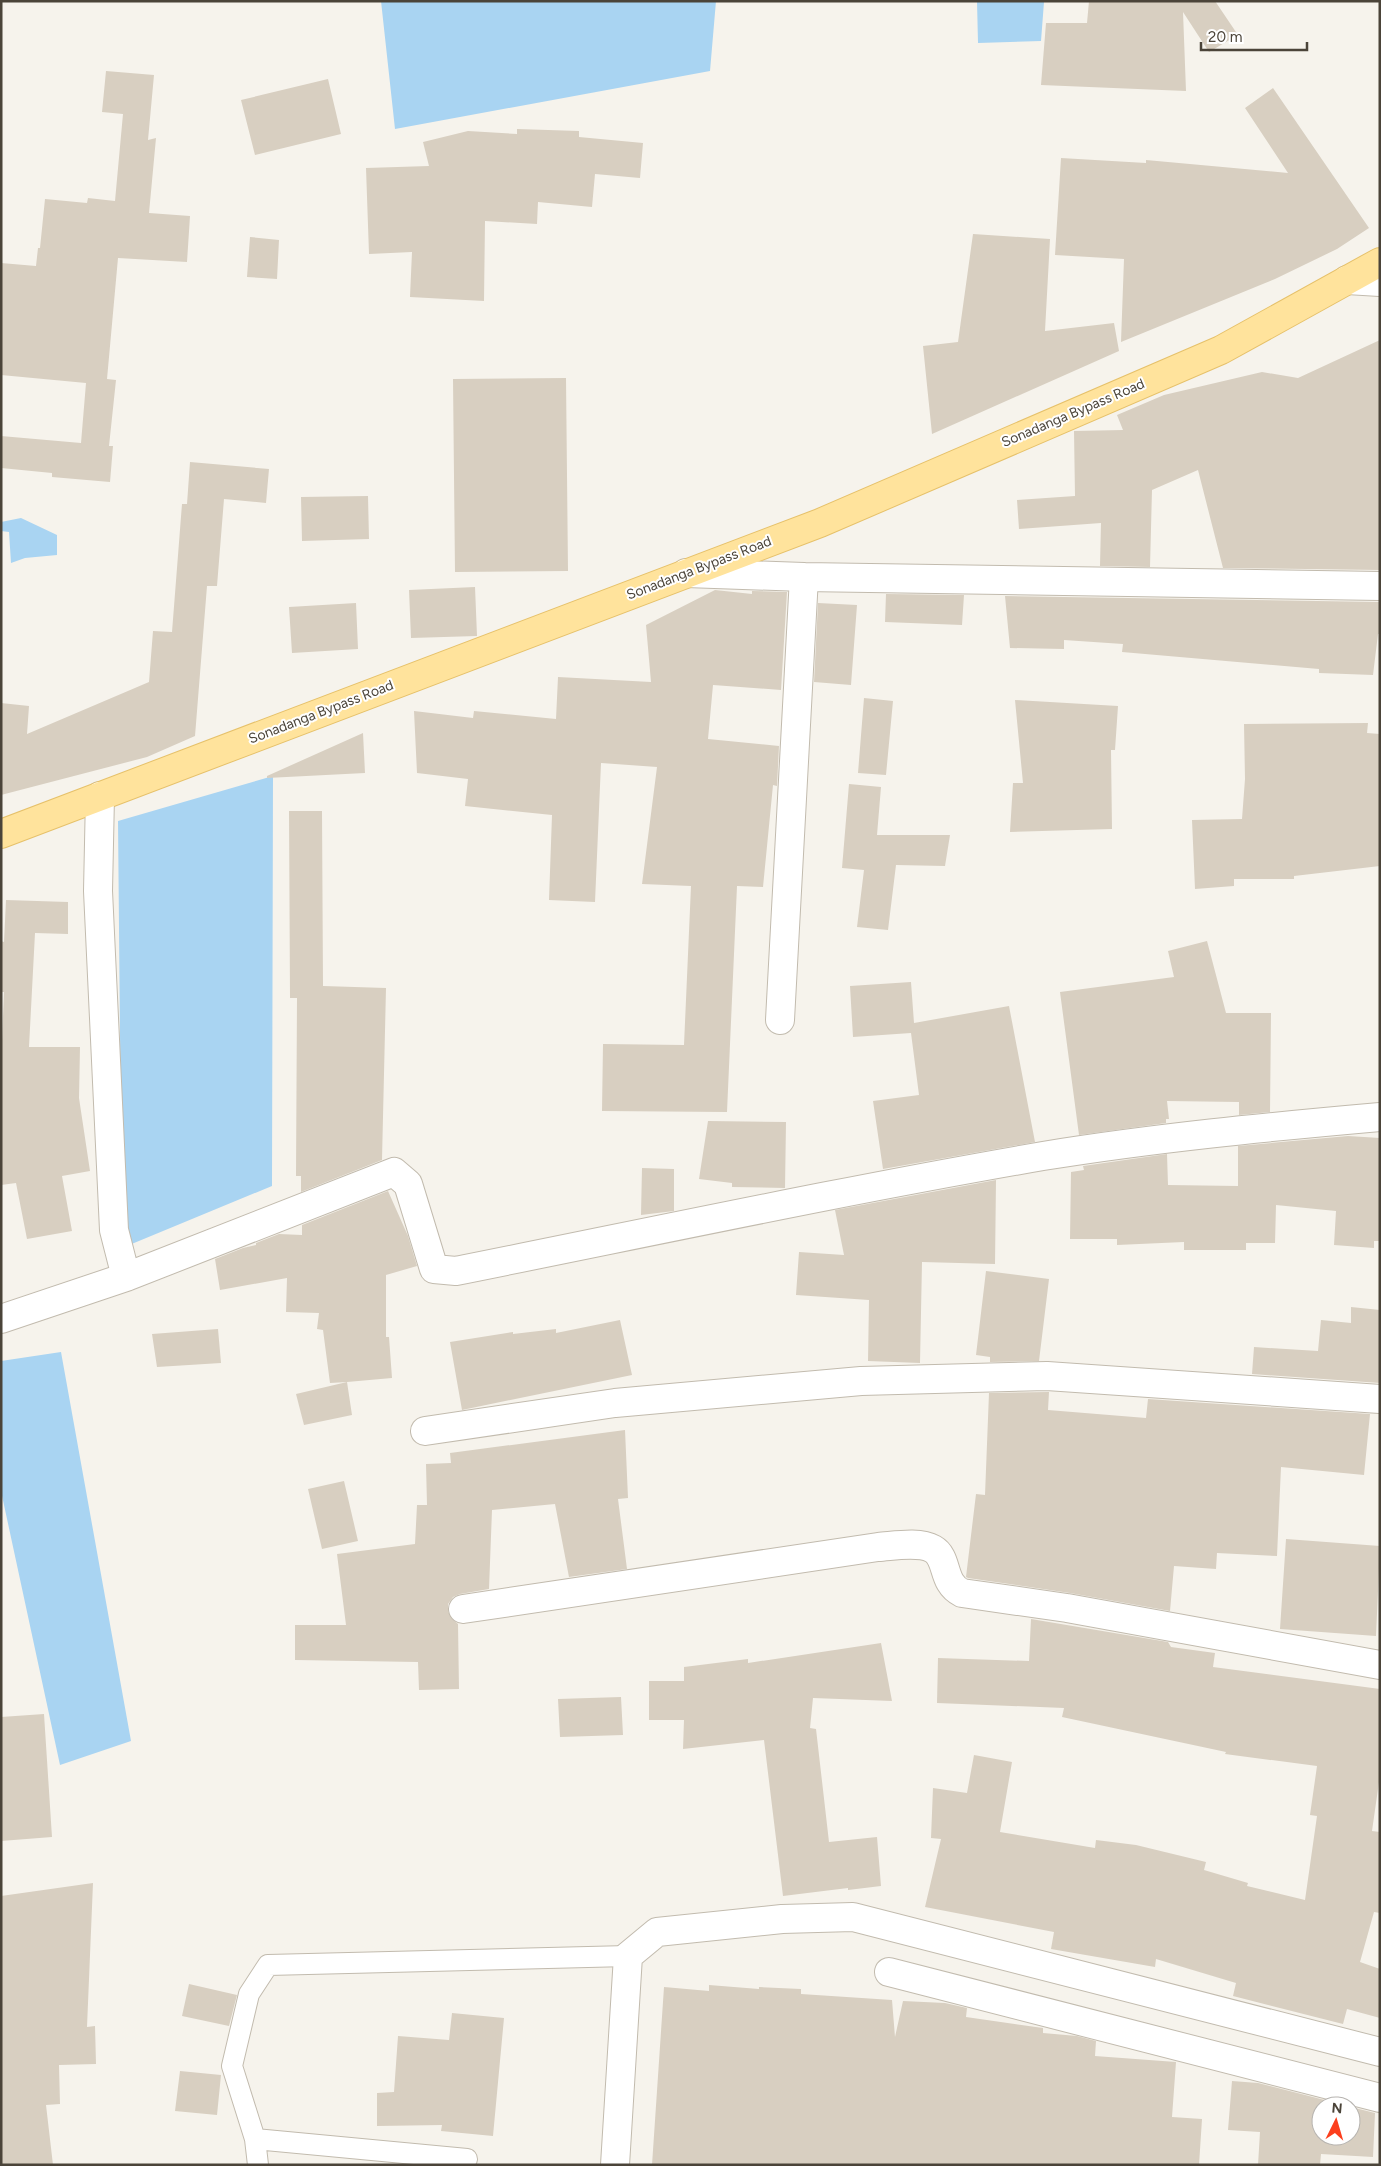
<svg xmlns="http://www.w3.org/2000/svg" width="1381" height="2166" font-family="Figtree,sans-serif">
  <style>
    .water { fill: #a9d4f2 }
    .building { fill: #d8cfc1 }
    .lines { fill: none; stroke-linecap: round; stroke-linejoin: round }
    .lane-casing { stroke: #c2bbae; stroke-width: 22 }
    .street-casing { stroke: #c2bbae; stroke-width: 30 }
    .primary-casing { stroke: #e6c16a; stroke-width: 30 }
    .lane { stroke: #fff; stroke-width: 20 }
    .street { stroke: #fff; stroke-width: 28 }
    .primary { stroke: #ffe39c; stroke-width: 28 }
    .labels { text-anchor: middle; dominant-baseline: central; stroke-width: 4; stroke-linejoin: round; paint-order: stroke }
    .street-label { font-size: 14px; fill: #4b4439; stroke: #fff }
  </style>
  <rect width="100%" height="100%" fill="#f6f3ec"/>
  <path class="water" d="M 381,1 L 716,1 L 710,71 L 395,129 Z
    M 977,1 L 1044,2 L 1041,41 L 978,43 Z
    M 21,518 L 57,535 L 57,555 L 25,558 L 11,563 L 9,532 L 1,531 L 1,522 Z
    M 273,776 L 272,1186 L 122,1248 L 118,821 Z
    M 61,1352 L 131,1741 L 60,1765 L 1,1491 L 1,1361 Z"/>
  <path class="building" d="M 1089,1 L 1215,1 L 1238,35 L 1209,52 L 1183,12 L 1186,91 L 1041,85 L 1046,23 L 1087,23 Z
    M 106,71 L 154,75 L 148,140 L 156,138 L 149,213 L 190,216 L 187,262 L 118,258 L 107,379 L 116,380 L 109,446 L 113,446 L 110,482 L 52,477 L 52,473 L 1,468 L 1,436 L 81,443 L 86,383 L 1,375 L 1,263 L 36,266 L 38,248 L 40,248 L 45,199 L 87,203 L 88,198 L 115,201 L 123,114 L 102,112 Z
    M 328,79 L 341,134 L 255,155 L 241,100 Z
    M 1273,88 L 1369,228 L 1337,249 L 1275,279 L 1121,342 L 1124,259 L 1055,255 L 1061,158 L 1146,163 L 1146,160 L 1288,173 L 1245,108 Z
    M 517,129 L 579,131 L 579,137 L 643,143 L 640,178 L 595,174 L 592,207 L 538,202 L 537,224 L 485,221 L 484,301 L 410,297 L 412,252 L 369,254 L 366,168 L 429,166 L 423,142 L 468,131 L 517,134 Z
    M 973,234 L 1050,239 L 1045,331 L 1114,323 L 1119,351 L 932,434 L 923,346 L 958,342 Z
    M 250,237 L 279,240 L 277,279 L 247,277 Z
    M 1380,340 L 1380,570 L 1223,568 L 1198,470 L 1152,490 L 1150,567 L 1100,566 L 1101,523 L 1019,529 L 1017,500 L 1075,496 L 1074,431 L 1123,430 L 1117,415 L 1164,395 L 1262,372 L 1298,378 Z
    M 566,378 L 568,571 L 455,572 L 453,379 Z
    M 190,462 L 269,469 L 266,503 L 224,499 L 217,586 L 207,586 L 195,736 L 147,757 L 1,795 L 1,703 L 29,706 L 27,734 L 149,682 L 153,631 L 172,632 L 182,504 L 187,504 Z
    M 368,496 L 369,539 L 302,541 L 301,497 Z
    M 475,587 L 477,636 L 411,638 L 409,590 Z
    M 715,590 L 752,594 L 752,591 L 787,592 L 781,690 L 713,685 L 708,739 L 779,746 L 777,786 L 773,785 L 763,887 L 737,886 L 727,1112 L 602,1111 L 603,1044 L 684,1045 L 691,886 L 642,884 L 657,767 L 601,763 L 595,902 L 549,900 L 552,815 L 465,806 L 468,779 L 417,773 L 414,711 L 473,718 L 474,711 L 556,719 L 558,677 L 651,682 L 646,625 Z
    M 886,594 L 964,595 L 962,625 L 885,622 Z
    M 1005,596 L 1380,602 L 1380,634 L 1378,634 L 1373,675 L 1319,673 L 1319,669 L 1122,652 L 1123,644 L 1064,640 L 1064,649 L 1010,648 Z
    M 356,603 L 358,649 L 292,653 L 289,607 Z
    M 818,603 L 857,605 L 851,685 L 814,682 Z
    M 864,698 L 893,701 L 886,775 L 858,773 Z
    M 1015,700 L 1118,706 L 1115,750 L 1111,750 L 1112,829 L 1010,832 L 1013,783 L 1023,783 Z
    M 1368,723 L 1367,733 L 1380,734 L 1380,866 L 1294,876 L 1294,879 L 1234,879 L 1234,886 L 1195,889 L 1192,820 L 1242,819 L 1245,779 L 1244,724 Z
    M 363,733 L 365,773 L 267,778 L 267,776 Z
    M 849,784 L 881,787 L 877,835 L 950,835 L 945,866 L 896,865 L 888,930 L 857,927 L 864,870 L 842,868 Z
    M 289,811 L 322,811 L 323,986 L 386,988 L 382,1160 L 301,1192 L 301,1176 L 296,1176 L 297,998 L 290,998 Z
    M 6,900 L 68,902 L 68,934 L 35,933 L 29,1047 L 80,1047 L 79,1098 L 90,1171 L 62,1176 L 72,1231 L 27,1239 L 16,1183 L 1,1185 L 1,1065 L 4,992 L 1,992 L 1,941 L 4,942 Z
    M 1207,941 L 1226,1013 L 1271,1013 L 1270,1112 L 1239,1115 L 1239,1102 L 1167,1101 L 1169,1119 L 1166,1119 L 1166,1123 L 1079,1135 L 1060,992 L 1174,977 L 1168,951 Z
    M 911,982 L 914,1023 L 1009,1006 L 1035,1142 L 883,1169 L 873,1101 L 919,1095 L 911,1033 L 853,1037 L 850,986 Z
    M 708,1121 L 786,1122 L 785,1188 L 732,1187 L 732,1183 L 699,1179 Z
    M 1348,1136 L 1380,1138 L 1380,1241 L 1374,1241 L 1374,1248 L 1334,1245 L 1336,1211 L 1276,1205 L 1275,1243 L 1246,1243 L 1246,1250 L 1184,1250 L 1184,1242 L 1117,1245 L 1117,1239 L 1070,1239 L 1071,1172 L 1084,1170 L 1083,1166 L 1167,1154 L 1168,1185 L 1238,1186 L 1238,1146 Z
    M 642,1168 L 674,1169 L 674,1211 L 641,1215 Z
    M 996,1180 L 995,1264 L 922,1262 L 920,1363 L 868,1361 L 869,1300 L 796,1295 L 799,1252 L 844,1255 L 835,1210 Z
    M 388,1191 L 408,1236 L 417,1266 L 386,1275 L 386,1337 L 389,1337 L 392,1378 L 347,1382 L 352,1415 L 304,1425 L 296,1394 L 347,1382 L 330,1383 L 323,1330 L 317,1329 L 319,1313 L 286,1312 L 287,1278 L 220,1290 L 215,1259 L 243,1248 L 256,1245 L 256,1243 L 279,1234 L 302,1235 L 302,1225 Z
    M 986,1271 L 1049,1279 L 1039,1361 L 990,1362 L 990,1357 L 976,1355 Z
    M 1351,1307 L 1380,1310 L 1380,1383 L 1252,1374 L 1254,1347 L 1318,1351 L 1321,1320 L 1351,1323 Z
    M 620,1320 L 632,1375 L 462,1410 L 450,1342 L 513,1332 L 513,1334 L 556,1329 L 556,1333 Z
    M 218,1329 L 221,1363 L 157,1367 L 152,1334 Z
    M 1049,1392 L 1048,1410 L 1146,1418 L 1148,1399 L 1370,1414 L 1364,1475 L 1281,1467 L 1277,1556 L 1217,1553 L 1216,1569 L 1174,1566 L 1170,1611 L 1070,1593 L 968,1578 L 966,1577 L 976,1494 L 985,1495 L 989,1393 Z
    M 625,1430 L 628,1498 L 618,1499 L 627,1569 L 569,1577 L 555,1504 L 492,1510 L 489,1589 L 460,1594 L 453,1597 L 448,1604 L 448,1611 L 451,1618 L 458,1624 L 459,1689 L 419,1690 L 418,1662 L 295,1660 L 295,1625 L 346,1625 L 337,1554 L 415,1544 L 417,1505 L 427,1505 L 426,1464 L 451,1463 L 450,1453 Z
    M 344,1481 L 358,1541 L 322,1549 L 308,1489 Z
    M 1286,1539 L 1380,1546 L 1376,1636 L 1280,1629 Z
    M 1031,1619 L 1168,1642 L 1171,1647 L 1215,1653 L 1213,1667 L 1380,1689 L 1380,1775 L 1372,1831 L 1380,1832 L 1380,1913 L 1374,1912 L 1360,1962 L 1380,1969 L 1380,2018 L 1347,2009 L 1343,2024 L 1233,1996 L 1236,1983 L 1156,1959 L 1155,1967 L 1051,1949 L 1054,1932 L 925,1907 L 941,1839 L 931,1838 L 933,1788 L 967,1793 L 974,1755 L 1012,1762 L 1000,1832 L 1095,1848 L 1096,1840 L 1136,1845 L 1206,1862 L 1204,1870 L 1248,1883 L 1247,1886 L 1305,1900 L 1317,1816 L 1310,1815 L 1317,1766 L 1225,1754 L 1226,1752 L 1062,1717 L 1064,1708 L 937,1703 L 938,1658 L 1029,1661 Z
    M 881,1643 L 892,1701 L 813,1698 L 810,1728 L 816,1729 L 829,1842 L 877,1837 L 881,1886 L 848,1890 L 848,1888 L 783,1896 L 764,1740 L 683,1749 L 684,1720 L 649,1720 L 649,1681 L 684,1681 L 684,1667 L 748,1659 L 748,1663 Z
    M 621,1697 L 623,1735 L 560,1737 L 558,1699 Z
    M 44,1714 L 52,1837 L 1,1841 L 1,1717 Z
    M 93,1883 L 87,2027 L 95,2026 L 96,2064 L 59,2065 L 60,2104 L 46,2105 L 53,2165 L 1,2165 L 1,1896 Z
    M 189,1984 L 237,1995 L 229,2026 L 182,2016 Z
    M 709,1985 L 759,1989 L 759,1987 L 801,1989 L 801,1994 L 892,2000 L 895,2037 L 903,2001 L 945,2003 L 967,2008 L 966,2017 L 1043,2028 L 1043,2033 L 1077,2036 L 1096,2041 L 1095,2056 L 1176,2062 L 1172,2117 L 1202,2119 L 1199,2165 L 652,2165 L 664,1987 L 709,1991 Z
    M 452,2013 L 504,2018 L 493,2136 L 441,2131 L 442,2125 L 377,2126 L 377,2093 L 394,2092 L 398,2036 L 449,2040 Z
    M 180,2071 L 221,2075 L 217,2115 L 175,2111 Z
    M 1232,2081 L 1258,2083 L 1348,2106 L 1321,2106 L 1321,2136 L 1351,2136 L 1351,2107 L 1375,2113 L 1373,2157 L 1321,2154 L 1320,2165 L 1258,2165 L 1260,2132 L 1228,2130 Z"/>
  <g class="lines">
    <defs>
      <path id="lane" d="M 255,2139 L 258,2165
        M 467,2159 L 255,2139 L 232,2066 L 249,1994 L 268,1965 L 628,1956"/>
      <path id="street" d="M 1347,280 L 1380,282
        M 686,573 L 804,577 L 1380,586
        M 100,796 L 98,891 L 114,1230 L 126,1277
        M 780,1020 L 804,577
        M 1,1319 L 126,1277 L 394,1172 L 408,1184 L 434,1269 L 456,1271 C 651,1232 846,1190 1043,1156 C 1154,1138 1267,1127 1380,1117
        M 425,1431 L 615,1403 L 861,1381 L 1047,1376 L 1380,1399
        M 463,1609 L 878,1547 C 894,1546 919,1541 933,1549 C 949,1558 941,1583 962,1593 L 1067,1608 L 1380,1665
        M 889,1972 L 1380,2098
        M 615,2165 L 628,1956 L 657,1932 L 782,1919 L 853,1917 L 1380,2052"/>
      <path id="primary" d="M 1,834 L 820,523 L 1221,350 L 1380,262"/>
    </defs>
    <use href="#lane" class="lane-casing"/>
    <use href="#street" class="street-casing"/>
    <use href="#primary" class="primary-casing"/>
    <use href="#lane" class="lane"/>
    <use href="#street" class="street"/>
    <use href="#primary" class="primary"/>
  </g>
  <g class="labels">
    <g class="street-label">
      <text transform="translate(1073 413) rotate(-23)">Sonadanga Bypass Road</text>
      <text transform="translate(699 568) rotate(-21)">Sonadanga Bypass Road</text>
      <text transform="translate(321 712) rotate(-21)">Sonadanga Bypass Road</text>
    </g>
  </g>
  <rect width="1381" height="2166" fill="none" stroke="#4b4439" stroke-width="5"/>
  <g transform="translate(1336 2121) rotate(5)"><circle r="24" fill="#ffffff" stroke="#b7b4b0"/>
  <path d="M0-4L9 19L0 12L-9 19Z" fill="#fc3f1d"/>
  <text y="-8" font-size="14" font-weight="bold" text-anchor="middle" fill="#4b4439">N</text>
  </g>
  <path d="M1201 42v8h106v-8" fill="none" stroke="#4b4439" stroke-width="2.5"/>
  <text x="1208" y="42" font-size="15" fill="#4b4439" stroke="#ffffff" stroke-width="4" paint-order="stroke">20 m</text>
</svg>
